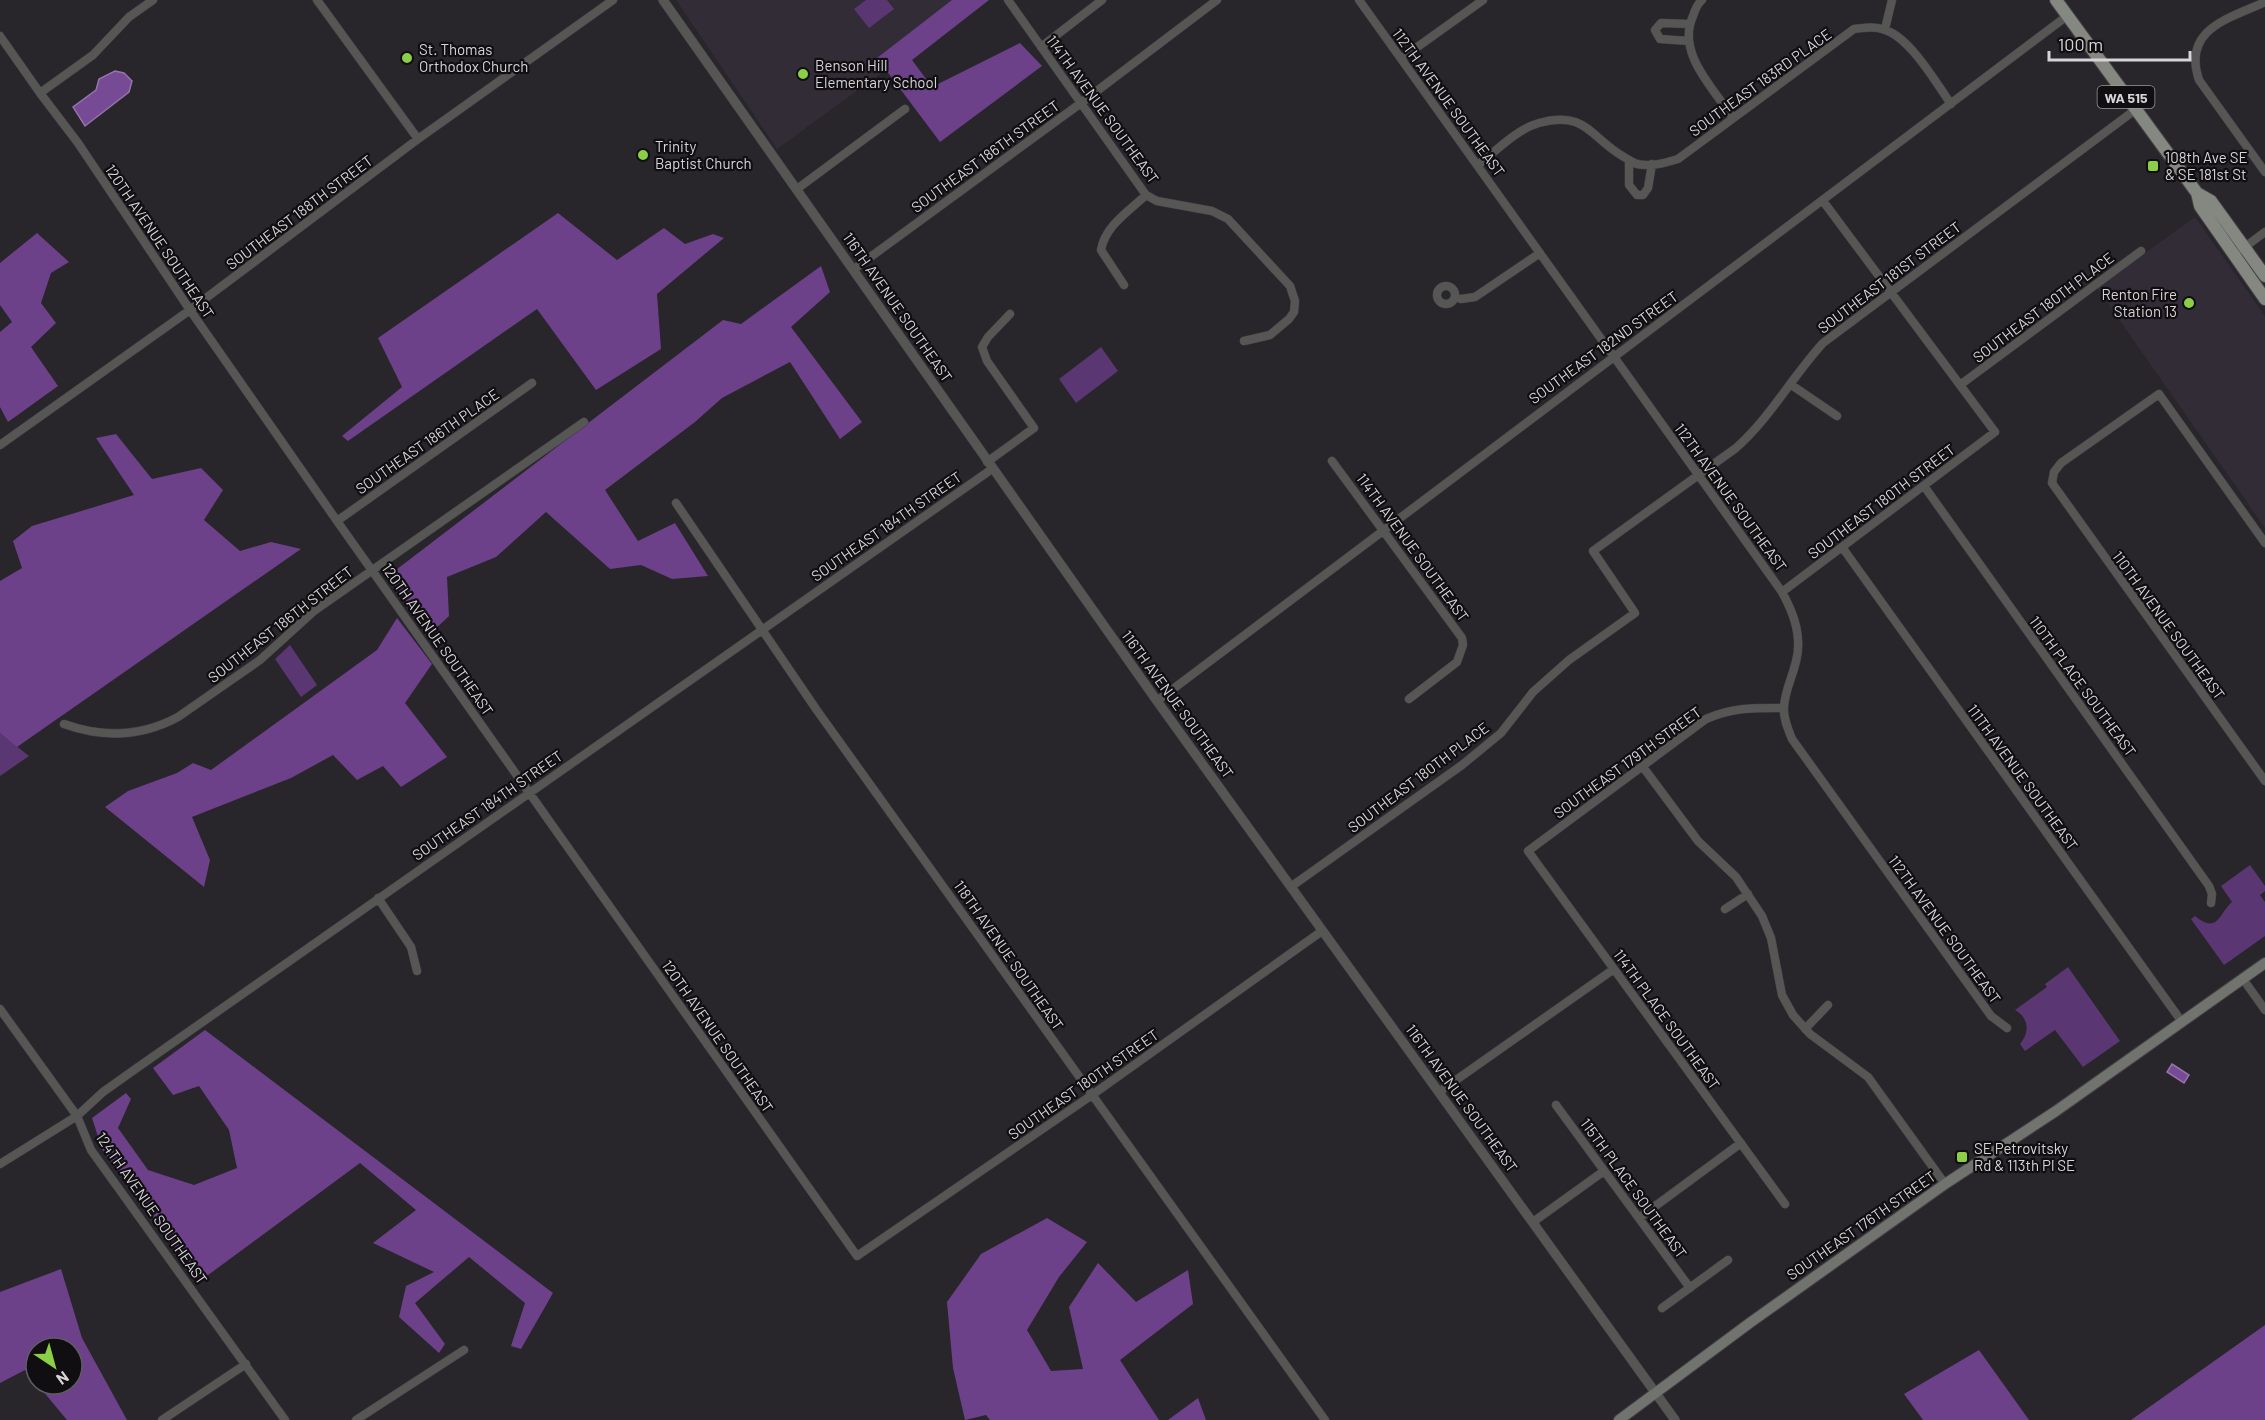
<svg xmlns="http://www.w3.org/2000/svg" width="2265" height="1420" font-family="Barlow,sans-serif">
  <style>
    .built { fill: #322c37 }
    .green { fill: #5a3772 }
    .forest { fill: #6d408a }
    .water { fill: #774a95; stroke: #9473a9; stroke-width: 1.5 }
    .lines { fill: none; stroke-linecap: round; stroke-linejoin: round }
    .minor-casing { stroke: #444147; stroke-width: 9 }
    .tertiary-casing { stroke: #444147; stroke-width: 10 }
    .secondary-casing { stroke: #444147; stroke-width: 12 }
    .primary-casing { stroke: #444147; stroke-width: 14 }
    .minor { stroke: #565754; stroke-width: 8 }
    .tertiary { stroke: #565754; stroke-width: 9 }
    .secondary { stroke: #70736e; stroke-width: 10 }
    .primary { stroke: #848881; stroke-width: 12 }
    .poi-dot { fill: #8cce46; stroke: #100e11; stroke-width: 2 }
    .labels { text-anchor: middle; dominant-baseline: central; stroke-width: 4.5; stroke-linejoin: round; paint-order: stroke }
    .shield { fill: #100e11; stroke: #9b999c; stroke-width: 1.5 }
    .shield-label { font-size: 14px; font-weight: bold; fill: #d6d4d8 }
    .poi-label { font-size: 15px; fill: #d6d4d8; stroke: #100e11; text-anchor: start }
    .street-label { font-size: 15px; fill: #d6d4d8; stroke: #100e11 }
  </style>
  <rect width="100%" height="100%" fill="#28252b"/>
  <path class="built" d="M 676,0 L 982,0 L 777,149 Z
    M 2195,217 L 2265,316 L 2265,528 L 2097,288 Z"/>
  <path class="green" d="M 866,0 L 887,0 L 894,9 L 869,28 L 854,9 Z
    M 1101,347 L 1118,371 L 1076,403 L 1059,379 Z
    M 290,645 L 317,685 L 301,697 L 275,659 Z
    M 0,733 L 29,756 L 0,776 Z
    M 2250,865 L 2265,886 L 2265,891 L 2260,895 L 2265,902 L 2265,936 L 2224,965 L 2191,919 L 2195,916 C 2218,935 2219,913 2232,902 L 2221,886 Z
    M 2068,967 L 2120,1041 L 2083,1067 L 2055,1030 L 2025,1051 L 2020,1044 C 2030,1032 2029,1018 2015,1010 L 2047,987 L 2045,984 Z"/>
  <path class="forest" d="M 952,0 L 989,0 L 912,60 L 932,87 L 1020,43 L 1042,66 L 940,142 L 877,58 Z
    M 558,213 L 617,260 L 664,228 L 685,244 L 713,234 L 724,238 L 657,294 L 661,349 L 596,390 L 537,309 L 348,441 L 342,436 L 402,387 L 378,338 Z
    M 37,233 L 69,262 L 51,273 L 41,303 L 56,323 L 31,347 L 58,386 L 8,422 L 0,407 L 0,332 L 12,322 L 0,305 L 0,263 Z
    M 821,266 L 830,292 L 791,327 L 862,422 L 840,439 L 790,362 L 722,398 L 695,422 L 605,490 L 638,541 L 675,523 L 708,576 L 672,579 L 641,565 L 610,569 L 546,512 L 496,557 L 447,577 L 449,616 L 430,634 L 388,576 L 723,320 L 741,324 Z
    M 116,434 L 152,479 L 201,468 L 223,490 L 204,520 L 240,551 L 271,542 L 301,549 L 17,747 L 0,733 L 0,581 L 22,568 L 13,541 L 32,526 L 134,495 L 96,438 Z
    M 397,618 L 432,664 L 405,703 L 447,757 L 401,787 L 383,766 L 357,780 L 333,755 L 291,778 L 192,817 L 210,860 L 204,887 L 105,807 L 128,791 L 177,773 L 193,763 L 211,770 L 377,650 Z
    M 205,1030 L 553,1293 L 521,1349 L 511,1346 L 525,1303 L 469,1257 L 415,1303 L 445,1344 L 439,1353 L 399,1317 L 406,1286 L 434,1272 L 373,1243 L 416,1210 L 360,1163 L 200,1281 L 102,1149 L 92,1118 L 126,1093 L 131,1099 L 118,1128 L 148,1170 L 194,1185 L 237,1168 L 229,1130 L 199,1086 L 173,1095 L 153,1068 Z
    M 1047,1218 L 1087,1242 L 1059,1277 L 1027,1330 L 1051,1371 L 1083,1369 L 1069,1307 L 1098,1263 L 1136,1302 L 1188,1270 L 1193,1304 L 1120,1360 L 1159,1420 L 990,1420 L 986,1415 L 965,1420 L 953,1368 L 947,1302 L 981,1254 Z
    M 61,1269 L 82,1338 L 127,1420 L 67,1420 L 37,1384 L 72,1384 L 72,1348 L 36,1348 L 36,1383 L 25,1370 L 0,1383 L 0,1292 Z
    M 2265,1325 L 2265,1420 L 2131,1420 Z
    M 1979,1350 L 2029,1420 L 1923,1420 L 1904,1394 Z
    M 1198,1398 L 1206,1420 L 1168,1420 Z"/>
  <path class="water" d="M 115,71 L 124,73 L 132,81 L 129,92 L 85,126 L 73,107 L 96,90 L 99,79 Z
    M 2172,1064 L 2189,1075 L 2184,1083 L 2167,1072 Z"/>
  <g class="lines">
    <defs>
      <path id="minor" d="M 317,0 L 418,139
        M 1008,0 L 1146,195 L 1157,201 L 1212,211 L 1228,219 L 1290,286 L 1295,301 L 1294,312 L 1289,319 L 1270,335 L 1244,341
        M 1359,0 L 1782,592 C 1790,607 1797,622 1798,640 C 1800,665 1785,685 1784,707 C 1783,718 1788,729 1792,739 L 1991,1016 L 2007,1028
        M 1702,0 C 1697,4 1695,10 1693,16 C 1676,53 1714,89 1733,118
        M 2265,2 C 2228,19 2182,29 2199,80 L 2265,172
        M 1885,29 L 1892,0
        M 0,36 L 40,93 L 78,143 L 190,310 L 337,521 L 857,1256 L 1092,1095 L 1322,931
        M 1689,41 L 1660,39 L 1655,30 L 1661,23 L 1690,24
        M 1041,47 L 1102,0
        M 1402,58 L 1483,0
        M 40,93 L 93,55 L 129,17 L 153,0
        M 1629,160 L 1629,185 L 1637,195 L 1643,195 L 1648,188 L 1652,164
        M 1478,165 C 1496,151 1517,129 1539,123 C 1587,110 1590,138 1624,157 C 1628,159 1633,163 1637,164 C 1651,167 1665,163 1678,159 L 1854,29 C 1864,28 1873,26 1882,29 C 1909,35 1936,83 1951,104
        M 797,189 L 905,109
        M 2242,249 L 2265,232
        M 854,269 L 1081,103 L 1217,0
        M 1124,285 L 1101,250 C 1105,226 1129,211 1146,195
        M1437 295a9 9 0 1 1 18 0a9 9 0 1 1-18 0Z
        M 1455,297 L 1461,299 L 1475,297 L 1540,253
        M 1790,384 L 1837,416
        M 1960,385 L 2141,251
        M 0,445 L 190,310 L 418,139 L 613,0
        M 1332,461 L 1462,638 L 1463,645 L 1457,662 L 1409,699
        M 987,462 L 1034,428 L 987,361 L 982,347 L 988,337 L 1010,314
        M 1924,486 L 2209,886 L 2212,894 L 2211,903
        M 676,503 L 816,709 L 1325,1420
        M 337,521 L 532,383
        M 2265,543 L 2159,394 L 2061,463 L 2054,472 L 2052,483 L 2265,781
        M 1842,547 L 2182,1022
        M 1782,592 L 1995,432 L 1823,201
        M 1157,701 L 2067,16
        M 1784,708 C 1754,708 1734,707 1706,719 L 1528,851 L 1785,1204
        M 64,724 C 103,738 141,737 178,717 L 260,660 L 314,611 L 584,422
        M 1643,767 L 1698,841 L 1736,877 L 1762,916 L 1771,938 L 1782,995 L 1793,1015 L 1810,1034 L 1868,1077 L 1945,1184
        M 1292,886 L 1462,765 L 1501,733 L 1533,692 L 1569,660 L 1635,613 L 1593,551 L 1736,448 C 1770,418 1792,377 1823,343 L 2135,110
        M 378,898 L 411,947 L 417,971
        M 1725,909 L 1748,894
        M 2243,979 L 2265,1010
        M 0,1009 L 77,1116 L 91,1150 L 285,1420
        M 1805,1029 L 1828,1005
        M 1439,1092 L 1614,969
        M 1556,1105 L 1690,1288
        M 0,1164 L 77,1116 L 103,1092 L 134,1070 L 992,469
        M 1639,1218 L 1741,1143
        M 1533,1222 L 1604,1171
        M 1662,1308 L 1728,1260
        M 162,1420 L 246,1364
        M 356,1420 L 464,1350"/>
      <path id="tertiary" d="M 663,0 L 1157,701 L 1675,1420"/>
      <path id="secondary" d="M 1619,1420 L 1751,1322 L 1945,1184 L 2056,1111 L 2265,963"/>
      <path id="primary" d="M 2056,0 L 2197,193 L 2211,201 L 2265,276
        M 2197,193 L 2200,206 L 2265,299"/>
    </defs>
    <use href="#minor" class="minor-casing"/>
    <use href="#tertiary" class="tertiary-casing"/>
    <use href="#secondary" class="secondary-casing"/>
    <use href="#primary" class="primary-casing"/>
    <use href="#minor" class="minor"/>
    <use href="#tertiary" class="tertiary"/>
    <use href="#secondary" class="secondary"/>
    <use href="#primary" class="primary"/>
  </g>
  <g class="poi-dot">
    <circle cx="407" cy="58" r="6"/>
    <circle cx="803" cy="74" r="6"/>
    <circle cx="643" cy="155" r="6"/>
    <rect x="2147" y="160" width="12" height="12" rx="3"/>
    <circle cx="2189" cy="303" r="6"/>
    <rect x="1956" y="1151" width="12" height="12" rx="3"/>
  </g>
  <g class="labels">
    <rect class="shield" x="2097.5" y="86" width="57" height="22" rx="4.5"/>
    <g class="shield-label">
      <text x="2126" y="97">WA 515</text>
    </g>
    <g class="poi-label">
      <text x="419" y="49">St. Thomas<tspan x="419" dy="17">Orthodox Church</tspan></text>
      <text x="815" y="65">Benson Hill<tspan x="815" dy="17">Elementary School</tspan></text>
      <text x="655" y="146">Trinity<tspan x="655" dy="17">Baptist Church</tspan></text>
      <text x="2165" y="157">108th Ave SE<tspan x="2165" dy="17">&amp; SE 181st St</tspan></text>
      <text x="2177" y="294" text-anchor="end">Renton Fire<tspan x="2177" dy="17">Station 13</tspan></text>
      <text x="1974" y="1148">SE Petrovitsky<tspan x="1974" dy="17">Rd &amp; 113th Pl SE</tspan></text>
    </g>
    <g class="street-label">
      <text transform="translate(1760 82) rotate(-36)">SOUTHEAST 183RD PLACE</text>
      <text transform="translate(1449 102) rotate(54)">112TH AVENUE SOUTHEAST</text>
      <text transform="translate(1103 109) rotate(54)">114TH AVENUE SOUTHEAST</text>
      <text transform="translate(985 156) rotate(-36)">SOUTHEAST 186TH STREET</text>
      <text transform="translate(299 212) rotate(-37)">SOUTHEAST 188TH STREET</text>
      <text transform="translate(160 241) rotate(56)">120TH AVENUE SOUTHEAST</text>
      <text transform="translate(1889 277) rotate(-37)">SOUTHEAST 181ST STREET</text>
      <text transform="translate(898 307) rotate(55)">116TH AVENUE SOUTHEAST</text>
      <text transform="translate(2043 307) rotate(-37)">SOUTHEAST 180TH PLACE</text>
      <text transform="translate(1603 347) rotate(-36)">SOUTHEAST 182ND STREET</text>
      <text transform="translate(427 441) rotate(-35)">SOUTHEAST 186TH PLACE</text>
      <text transform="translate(1731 497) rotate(54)">112TH AVENUE SOUTHEAST</text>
      <text transform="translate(1881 501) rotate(-37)">SOUTHEAST 180TH STREET</text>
      <text transform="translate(886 526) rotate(-35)">SOUTHEAST 184TH STREET</text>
      <text transform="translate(1413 547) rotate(54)">114TH AVENUE SOUTHEAST</text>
      <text transform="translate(280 624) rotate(-38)">SOUTHEAST 186TH STREET</text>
      <text transform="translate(2169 625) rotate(54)">110TH AVENUE SOUTHEAST</text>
      <text transform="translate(438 639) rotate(55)">120TH AVENUE SOUTHEAST</text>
      <text transform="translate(2083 686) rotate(54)">110TH PLACE SOUTHEAST</text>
      <text transform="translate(1178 704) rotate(54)">116TH AVENUE SOUTHEAST</text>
      <text transform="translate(1627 762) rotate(-36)">SOUTHEAST 179TH STREET</text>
      <text transform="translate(1418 777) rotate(-37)">SOUTHEAST 180TH PLACE</text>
      <text transform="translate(2023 777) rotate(54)">111TH AVENUE SOUTHEAST</text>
      <text transform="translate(487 805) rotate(-35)">SOUTHEAST 184TH STREET</text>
      <text transform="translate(1945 929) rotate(54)">112TH AVENUE SOUTHEAST</text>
      <text transform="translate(1009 955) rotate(55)">118TH AVENUE SOUTHEAST</text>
      <text transform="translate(1667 1019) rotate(54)">114TH PLACE SOUTHEAST</text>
      <text transform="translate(718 1036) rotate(55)">120TH AVENUE SOUTHEAST</text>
      <text transform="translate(1083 1084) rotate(-35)">SOUTHEAST 180TH STREET</text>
      <text transform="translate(1462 1098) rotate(54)">116TH AVENUE SOUTHEAST</text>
      <text transform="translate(1634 1188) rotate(54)">115TH PLACE SOUTHEAST</text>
      <text transform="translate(152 1208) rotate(55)">124TH AVENUE SOUTHEAST</text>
      <text transform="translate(1861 1225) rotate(-35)">SOUTHEAST 176TH STREET</text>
    </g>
  </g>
  <g transform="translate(54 1366) rotate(144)"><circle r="28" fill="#100e11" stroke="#5f5d61" stroke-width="1.5"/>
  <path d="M0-4.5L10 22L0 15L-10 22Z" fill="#8cce46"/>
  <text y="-9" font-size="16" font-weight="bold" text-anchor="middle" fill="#d6d4d8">N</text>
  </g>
  <path d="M2049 51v9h141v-9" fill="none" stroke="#d6d4d8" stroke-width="3"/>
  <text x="2058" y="51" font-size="18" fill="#d6d4d8" stroke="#100e11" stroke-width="4.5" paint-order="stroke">100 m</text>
</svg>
